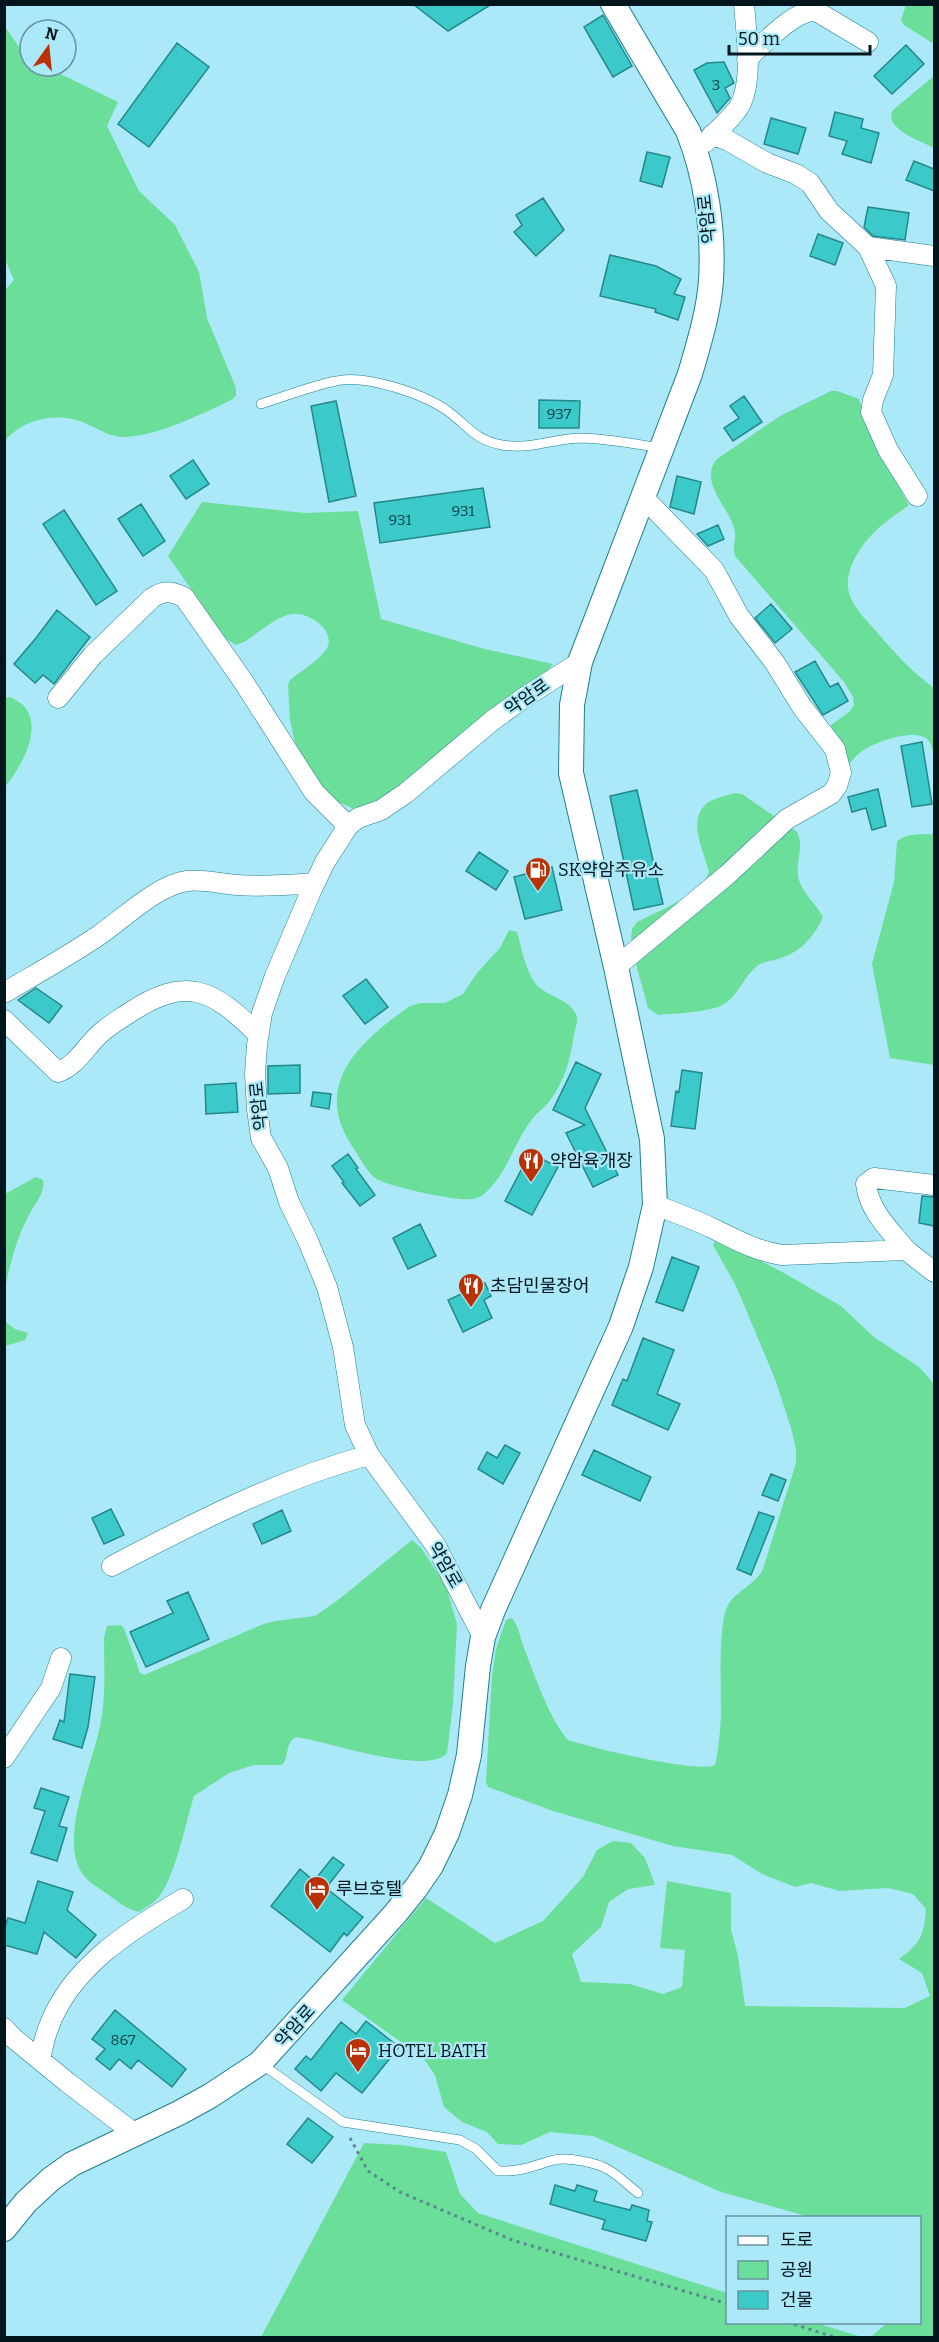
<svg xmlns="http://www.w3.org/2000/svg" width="939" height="2342" font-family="Bitter,'Noto Sans KR',serif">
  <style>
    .green { fill: #6bde99 }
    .building { fill: #3cc9c9; stroke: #258888; stroke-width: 1.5 }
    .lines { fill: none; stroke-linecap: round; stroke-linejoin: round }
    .service-casing { stroke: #207d90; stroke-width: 10 }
    .minor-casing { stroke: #207d90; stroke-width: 21 }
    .tertiary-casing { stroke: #207d90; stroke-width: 26 }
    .path { stroke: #5c8692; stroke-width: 3; stroke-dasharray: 3 4.5; stroke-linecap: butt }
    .service { stroke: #fff; stroke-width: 9 }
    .minor { stroke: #fff; stroke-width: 20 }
    .tertiary { stroke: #fff; stroke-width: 24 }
    .labels { text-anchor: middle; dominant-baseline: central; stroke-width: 4.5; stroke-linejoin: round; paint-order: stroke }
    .number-label { font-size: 15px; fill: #0f4347 }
    .street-label { font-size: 18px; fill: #00161c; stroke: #abe8f8 }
    .poi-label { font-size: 18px; fill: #00161c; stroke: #abe8f8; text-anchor: start }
  </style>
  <rect width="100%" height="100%" fill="#abe8f8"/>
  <path class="green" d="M 906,5 L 934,5 L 934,44 L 904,25 L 901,20 Z
    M 4,25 L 21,50 L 30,56 L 30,66 L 44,66 L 118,102 L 107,126 L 139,191 L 175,225 L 199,272 L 207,318 L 236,388 L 236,395 L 233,399 C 202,414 158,436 124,437 C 110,437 101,430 89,425 C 62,411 24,417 5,441 L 5,290 L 14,280 L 4,257 Z
    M 934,76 L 934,148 C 921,141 883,129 893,110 Z
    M 831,391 L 837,391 L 859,399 C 870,438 890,471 909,505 C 902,511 894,515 887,521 C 867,536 840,569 850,596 C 855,609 866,620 875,630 C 893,651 912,672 934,688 L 934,757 C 933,752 932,744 928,740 C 917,727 874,742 862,751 C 855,756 849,765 843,772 L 831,725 L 849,712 L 854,705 L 853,697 L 844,682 L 735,556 C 732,546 737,537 734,528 C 728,506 698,481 717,459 L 780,416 Z
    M 202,502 L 305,513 L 358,511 L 381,619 L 481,648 L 553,664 L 544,675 L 408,785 L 373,805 L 352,808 L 334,800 L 319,784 L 298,756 L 290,720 L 288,685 L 290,680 C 300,672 324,657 328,646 C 334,628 305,609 287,615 C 272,620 257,634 244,642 L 236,645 L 226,639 L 168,556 Z
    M 11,697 C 14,700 20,702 23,705 C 45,728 20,768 5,787 L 5,698 Z
    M 734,793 L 742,794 L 797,832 C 805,848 794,864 799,880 C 803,894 816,904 823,917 C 815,935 801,952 781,958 C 772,961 763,961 756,967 C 741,980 737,1000 718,1007 C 699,1013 677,1013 658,1015 L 648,1008 L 637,968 L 631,939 L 632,929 L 637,922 C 658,911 701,895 709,872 C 704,850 687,822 706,804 C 713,798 726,796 734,793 Z
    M 934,834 L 934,1065 L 890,1058 L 872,964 L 894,882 L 897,842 C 906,832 922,835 934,834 Z
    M 509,930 L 517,932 C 522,949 525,969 535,983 C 546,997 572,999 577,1017 C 578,1022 575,1029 574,1034 C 571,1058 564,1083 549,1102 C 544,1108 538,1112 533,1118 C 514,1141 508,1174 484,1194 C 482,1196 476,1199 472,1199 C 458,1202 386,1186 375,1178 C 367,1172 360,1158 354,1149 C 310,1085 359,1042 410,1006 L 421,1003 L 445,1003 L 463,994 L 477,973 L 500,948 Z
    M 36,1177 L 43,1180 C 45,1192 37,1201 31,1211 C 18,1234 10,1262 5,1289 L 5,1194 Z
    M 719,1240 L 784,1273 L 841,1306 L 874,1337 L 919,1367 L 934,1384 L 934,2337 L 871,2337 L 887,2323 L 920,2322 L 920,2218 L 810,2217 L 721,2192 L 593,2136 L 550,2132 L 521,2145 L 498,2144 L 487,2132 L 462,2122 L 444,2107 L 435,2075 L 419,2052 L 398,2040 L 342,2000 L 426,1898 L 495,1943 L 543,1921 L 583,1877 L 597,1850 L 613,1841 L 631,1843 L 645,1858 L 655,1885 L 628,1889 L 609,1902 L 601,1927 L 572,1954 L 581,1982 L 630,1984 L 663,1994 L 682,1987 L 685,1950 L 660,1948 L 667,1881 L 731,1893 L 731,1930 L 738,1956 L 745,2006 L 905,2008 L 930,1996 L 922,1973 L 899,1959 C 921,1943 924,1935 926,1909 L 913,1894 L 888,1888 L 840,1891 L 811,1883 L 795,1887 L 762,1874 L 732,1855 L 673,1846 L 553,1811 L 488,1787 L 486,1782 L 492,1675 L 496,1649 L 506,1620 L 512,1618 C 519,1626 520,1638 524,1648 C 534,1674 550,1720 568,1740 C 589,1747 700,1774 715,1765 C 719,1748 720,1732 721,1715 C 721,1692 718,1622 728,1605 C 737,1590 755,1585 763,1569 L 796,1463 L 796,1449 L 791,1428 L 775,1379 L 736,1286 L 713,1245 L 715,1241 Z
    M 4,1321 L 15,1329 L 28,1333 L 25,1340 L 5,1346 Z
    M 412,1540 L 422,1549 L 446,1586 L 457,1624 L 453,1704 L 447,1753 C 428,1777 323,1740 296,1737 C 284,1744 290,1756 282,1765 L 254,1765 L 229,1773 L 194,1796 C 186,1822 175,1878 158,1898 C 152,1904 145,1908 139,1912 C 125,1909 115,1899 103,1891 C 96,1886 87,1881 82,1873 C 58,1837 94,1762 101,1721 C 106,1694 104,1665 104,1638 L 107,1626 L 121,1625 L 124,1628 L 140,1673 L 144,1675 L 261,1625 L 275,1621 L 315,1616 L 338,1600 Z
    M 364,2143 L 401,2145 L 446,2152 L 460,2194 L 478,2213 L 727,2293 L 728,2322 L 816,2323 L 862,2337 L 261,2337 Z"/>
  <path class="building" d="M 413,4 L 492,4 L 448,31 Z
    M 603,15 L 632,66 L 613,77 L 584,27 Z
    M 177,43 L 209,67 L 149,147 L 118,124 Z
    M 906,45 L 924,64 L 892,94 L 874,76 Z
    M 724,62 L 734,83 L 725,88 L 730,98 L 717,113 L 694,70 L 707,63 Z
    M 835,112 L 863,119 L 861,128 L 879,133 L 871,163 L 842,154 L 847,141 L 829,136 Z
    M 771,118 L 806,128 L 798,154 L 764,144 Z
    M 647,152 L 670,157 L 662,187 L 640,181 Z
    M 914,161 L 934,169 L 934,191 L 906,180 Z
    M 543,198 L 564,230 L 536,256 L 514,232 L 522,225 L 516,215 Z
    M 868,207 L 909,213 L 905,240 L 873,236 L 864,227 Z
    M 818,234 L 843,243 L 835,265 L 810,256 Z
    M 610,255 L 656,266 L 681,279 L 674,294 L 685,297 L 678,320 L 655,312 L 656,309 L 600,296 Z
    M 744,396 L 762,422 L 733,441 L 724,428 L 739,418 L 730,406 Z
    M 539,400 L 580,401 L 579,428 L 539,428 Z
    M 336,401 L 356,496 L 329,502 L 311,406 Z
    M 193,460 L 209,484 L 186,499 L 170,476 Z
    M 677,476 L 701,482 L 694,514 L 670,507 Z
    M 483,488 L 490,527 L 380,543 L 374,503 Z
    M 141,504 L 165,541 L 143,556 L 118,519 Z
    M 64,510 L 117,591 L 96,605 L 43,524 Z
    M 718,525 L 724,539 L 708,546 L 697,534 Z
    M 771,604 L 792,629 L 775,643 L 755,618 Z
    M 57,610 L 90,637 L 54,684 L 43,675 L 35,683 L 14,664 L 36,638 Z
    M 815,661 L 830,687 L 838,683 L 848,701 L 823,715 L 795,672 Z
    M 922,742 L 932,804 L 912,807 L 901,746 Z
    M 878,789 L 886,826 L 872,830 L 866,808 L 852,812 L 848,797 Z
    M 637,790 L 663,904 L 634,910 L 610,796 Z
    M 479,852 L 508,871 L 496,890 L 466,871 Z
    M 552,867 L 562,910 L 525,919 L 514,877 Z
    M 366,979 L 388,1007 L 365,1024 L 343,996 Z
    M 36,988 L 62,1006 L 49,1023 L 18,1000 Z
    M 576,1062 L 601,1074 L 585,1108 L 618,1175 L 593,1187 L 566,1133 L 585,1125 L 553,1110 Z
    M 300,1065 L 300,1093 L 268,1094 L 268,1066 Z
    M 682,1070 L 702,1073 L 695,1129 L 671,1126 L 676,1091 L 679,1092 Z
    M 236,1083 L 238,1112 L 206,1114 L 205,1085 Z
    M 313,1092 L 331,1094 L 329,1109 L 311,1106 Z
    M 530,1153 L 558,1167 L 532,1215 L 505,1201 Z
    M 348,1154 L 358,1168 L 356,1169 L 375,1195 L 360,1206 L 342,1183 L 344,1182 L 332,1166 Z
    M 922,1196 L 934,1197 L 934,1226 L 919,1223 Z
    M 420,1224 L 436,1256 L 408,1269 L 393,1238 Z
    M 672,1257 L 699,1267 L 683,1311 L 656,1302 Z
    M 485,1283 L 491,1296 L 484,1300 L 492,1318 L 463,1332 L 448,1300 Z
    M 643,1338 L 674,1350 L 657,1394 L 680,1404 L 668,1430 L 612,1405 L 623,1379 L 627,1381 Z
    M 505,1445 L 520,1453 L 503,1484 L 478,1469 L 487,1452 L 497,1458 Z
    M 594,1450 L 651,1477 L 640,1501 L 582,1475 Z
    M 771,1474 L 786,1480 L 778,1501 L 762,1495 Z
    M 111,1509 L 124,1535 L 104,1544 L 92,1518 Z
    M 282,1510 L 291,1531 L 262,1544 L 253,1524 Z
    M 759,1512 L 774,1517 L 751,1575 L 737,1569 Z
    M 188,1592 L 209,1639 L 146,1667 L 130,1632 L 173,1613 L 167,1601 Z
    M 70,1674 L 95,1677 L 88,1727 L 82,1748 L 53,1739 L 60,1720 L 64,1722 Z
    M 41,1788 L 69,1797 L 59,1826 L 67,1828 L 57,1861 L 31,1853 L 45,1811 L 34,1808 Z
    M 333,1857 L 344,1865 L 326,1888 L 363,1917 L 347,1936 L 344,1933 L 330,1952 L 271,1906 L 300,1869 L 314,1881 Z
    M 38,1881 L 73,1892 L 67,1910 L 96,1935 L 76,1958 L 44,1932 L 37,1954 L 4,1945 L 4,1929 L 8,1918 L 25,1923 Z
    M 115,2010 L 186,2069 L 172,2087 L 138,2060 L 131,2069 L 119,2059 L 110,2070 L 96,2059 L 105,2049 L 92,2039 Z
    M 366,2021 L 399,2047 L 362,2093 L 336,2073 L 321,2091 L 295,2069 L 306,2056 L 311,2060 L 341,2022 L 356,2034 Z
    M 308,2118 L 333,2137 L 312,2163 L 287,2144 Z
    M 555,2185 L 575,2191 L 577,2185 L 597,2191 L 594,2201 L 630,2210 L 632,2205 L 649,2210 L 647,2221 L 652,2222 L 646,2241 L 602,2229 L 605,2220 L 550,2204 Z"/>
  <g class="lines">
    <defs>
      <path id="service" d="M 261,404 C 286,396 311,386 336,381 C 365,374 425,394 449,412 C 469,427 475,440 502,445 C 531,450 552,439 579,438 C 606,438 634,444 661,448
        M 260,2063 L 343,2122 L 460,2140 L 476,2149 L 498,2171 C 522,2172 532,2166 554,2160 C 567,2157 596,2162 609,2170 C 619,2176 629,2186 638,2193"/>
      <path id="minor" d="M 747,59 C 762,45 795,9 816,11 L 868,42
        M 712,135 L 727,140 L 767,163 L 796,174 L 810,183 L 829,211 L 868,247 L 934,256
        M 706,142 C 716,131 728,122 736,111 C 755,88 746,33 744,4
        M 868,247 L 886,286 L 883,375 L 873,400 L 871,412 L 888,450 L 917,496
        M 58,698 L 93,655 L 152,598 C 164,590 171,591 184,597 L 243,681 L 314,792 L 348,826
        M 616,967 L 727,875 L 787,819 L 831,794 L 837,786 L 841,773 L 835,749 L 802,707 L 775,663 L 739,616 L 714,570 L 642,496
        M 4,993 C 36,974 68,956 98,936 C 123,919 157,885 187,881 C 204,879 221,884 237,885 C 263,887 289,885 315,883
        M 4,1020 L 58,1072 C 77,1066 87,1044 102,1032 C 110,1025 120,1019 129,1013 C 187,975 212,989 258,1034
        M 655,1205 C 674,1212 693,1219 712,1228 C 735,1239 755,1251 782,1255 L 906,1250 C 890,1230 869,1211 866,1184 L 874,1178 L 934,1185
        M 906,1250 L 934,1272
        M 112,1566 C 196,1522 278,1480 369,1455
        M 483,1637 L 436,1546 L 369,1455 L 355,1425 L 343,1347 L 327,1287 L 308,1241 L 289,1202 L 278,1168 L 261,1138 L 257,1109 L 255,1074 L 257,1045 L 262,1013 L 275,976 L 312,889 L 325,862 L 348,826 L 358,818 L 381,810 L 406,793 L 493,720 L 528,695 L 580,662
        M 4,1758 L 51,1688 L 61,1658
        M 4,2028 L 12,2037 L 67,2082 L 135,2134
        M 40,2060 C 42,2050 44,2039 48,2029 C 69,1968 130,1930 183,1899"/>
      <path id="tertiary" d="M 4,2229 L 26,2202 L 51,2179 L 72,2164 L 179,2113 L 210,2096 L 260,2063 L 395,1914 L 416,1888 L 431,1866 L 447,1833 L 460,1795 L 469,1755 L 478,1666 L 483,1637 L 493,1610 L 621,1326 L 641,1267 L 655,1205 L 652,1139 L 616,967 L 571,773 L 572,705 L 580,662 L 690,374 C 699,343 709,311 711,280 C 714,231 706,176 688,131 L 613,4"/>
    </defs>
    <use href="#service" class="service-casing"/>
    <use href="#minor" class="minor-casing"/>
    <use href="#tertiary" class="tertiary-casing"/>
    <path class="path" d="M 350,2138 L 368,2171 L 400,2192 L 512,2240 L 728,2304
      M 787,2322 L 837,2338"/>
    <use href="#service" class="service"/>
    <use href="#minor" class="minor"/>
    <use href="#tertiary" class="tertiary"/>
  </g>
  <defs>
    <symbol id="fuel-pin" viewBox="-11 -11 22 30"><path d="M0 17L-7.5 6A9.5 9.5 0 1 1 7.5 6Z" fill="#bb3106" stroke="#abe8f8"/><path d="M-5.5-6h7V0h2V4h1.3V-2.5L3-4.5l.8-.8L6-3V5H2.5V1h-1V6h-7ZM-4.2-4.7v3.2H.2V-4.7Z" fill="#fff"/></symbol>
    <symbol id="restaurant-pin" viewBox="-11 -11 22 30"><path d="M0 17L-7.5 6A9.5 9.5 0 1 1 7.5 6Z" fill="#bb3106" stroke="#abe8f8"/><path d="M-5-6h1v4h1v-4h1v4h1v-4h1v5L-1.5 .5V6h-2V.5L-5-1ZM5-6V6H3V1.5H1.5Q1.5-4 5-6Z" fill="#fff"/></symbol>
    <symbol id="hotel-pin" viewBox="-11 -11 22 30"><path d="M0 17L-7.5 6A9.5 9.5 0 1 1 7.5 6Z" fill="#bb3106" stroke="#abe8f8"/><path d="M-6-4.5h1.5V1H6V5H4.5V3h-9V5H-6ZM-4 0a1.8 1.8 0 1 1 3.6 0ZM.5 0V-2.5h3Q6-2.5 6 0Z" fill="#fff"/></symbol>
  </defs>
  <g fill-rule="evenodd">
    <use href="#fuel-pin" x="523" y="855" width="30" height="40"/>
    <use href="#restaurant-pin" x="516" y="1146" width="30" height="40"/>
    <use href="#restaurant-pin" x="456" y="1271" width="30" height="40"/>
    <use href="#hotel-pin" x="302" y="1874" width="30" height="40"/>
    <use href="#hotel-pin" x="343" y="2036" width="30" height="40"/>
  </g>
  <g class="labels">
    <g class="number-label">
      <text x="716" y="85">3</text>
      <text x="559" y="414">937</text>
      <text x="463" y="511">931</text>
      <text x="400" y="520">931</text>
      <text x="123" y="2040">867</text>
    </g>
    <g class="street-label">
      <text transform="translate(707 219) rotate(-96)">약암로</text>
      <text transform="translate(527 697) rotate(-35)">약암로</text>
      <text transform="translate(259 1106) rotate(-96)">약암로</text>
      <text transform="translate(445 1565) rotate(60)">약암로</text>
      <text transform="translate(295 2026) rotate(-48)">약암로</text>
    </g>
    <g class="poi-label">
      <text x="558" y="870">SK약암주유소</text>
      <text x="550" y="1161">약암육개장</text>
      <text x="490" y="1286">초담민물장어</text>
      <text x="336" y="1889">루브호텔</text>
      <text x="378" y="2051">HOTEL BATH</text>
    </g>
  </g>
  <rect width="939" height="2342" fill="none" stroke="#00161c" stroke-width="12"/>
  <rect x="726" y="2216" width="195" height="108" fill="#abe8f8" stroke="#6794a0" stroke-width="1.5"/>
  <rect x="738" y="2236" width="30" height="9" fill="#ffffff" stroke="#6794a0" stroke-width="1.5"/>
  <text x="780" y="2246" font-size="18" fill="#00161c">도로</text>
  <rect x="738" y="2261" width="30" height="18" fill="#6bde99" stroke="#6794a0" stroke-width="1.5"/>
  <text x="780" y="2276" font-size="18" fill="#00161c">공원</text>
  <rect x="738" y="2291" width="30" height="18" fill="#3cc9c9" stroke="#6794a0" stroke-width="1.5"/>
  <text x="780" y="2306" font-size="18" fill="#00161c">건물</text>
  <g transform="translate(48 48) rotate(15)"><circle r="28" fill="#abe8f8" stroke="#6794a0" stroke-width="1.5"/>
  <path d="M0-4.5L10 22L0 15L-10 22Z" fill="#bb3106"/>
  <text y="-9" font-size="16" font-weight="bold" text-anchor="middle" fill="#00161c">N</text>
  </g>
  <path d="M729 45v9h141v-9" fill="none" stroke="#00161c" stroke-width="3"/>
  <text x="738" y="45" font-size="18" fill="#00161c" stroke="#abe8f8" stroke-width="4.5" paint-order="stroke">50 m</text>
</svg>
